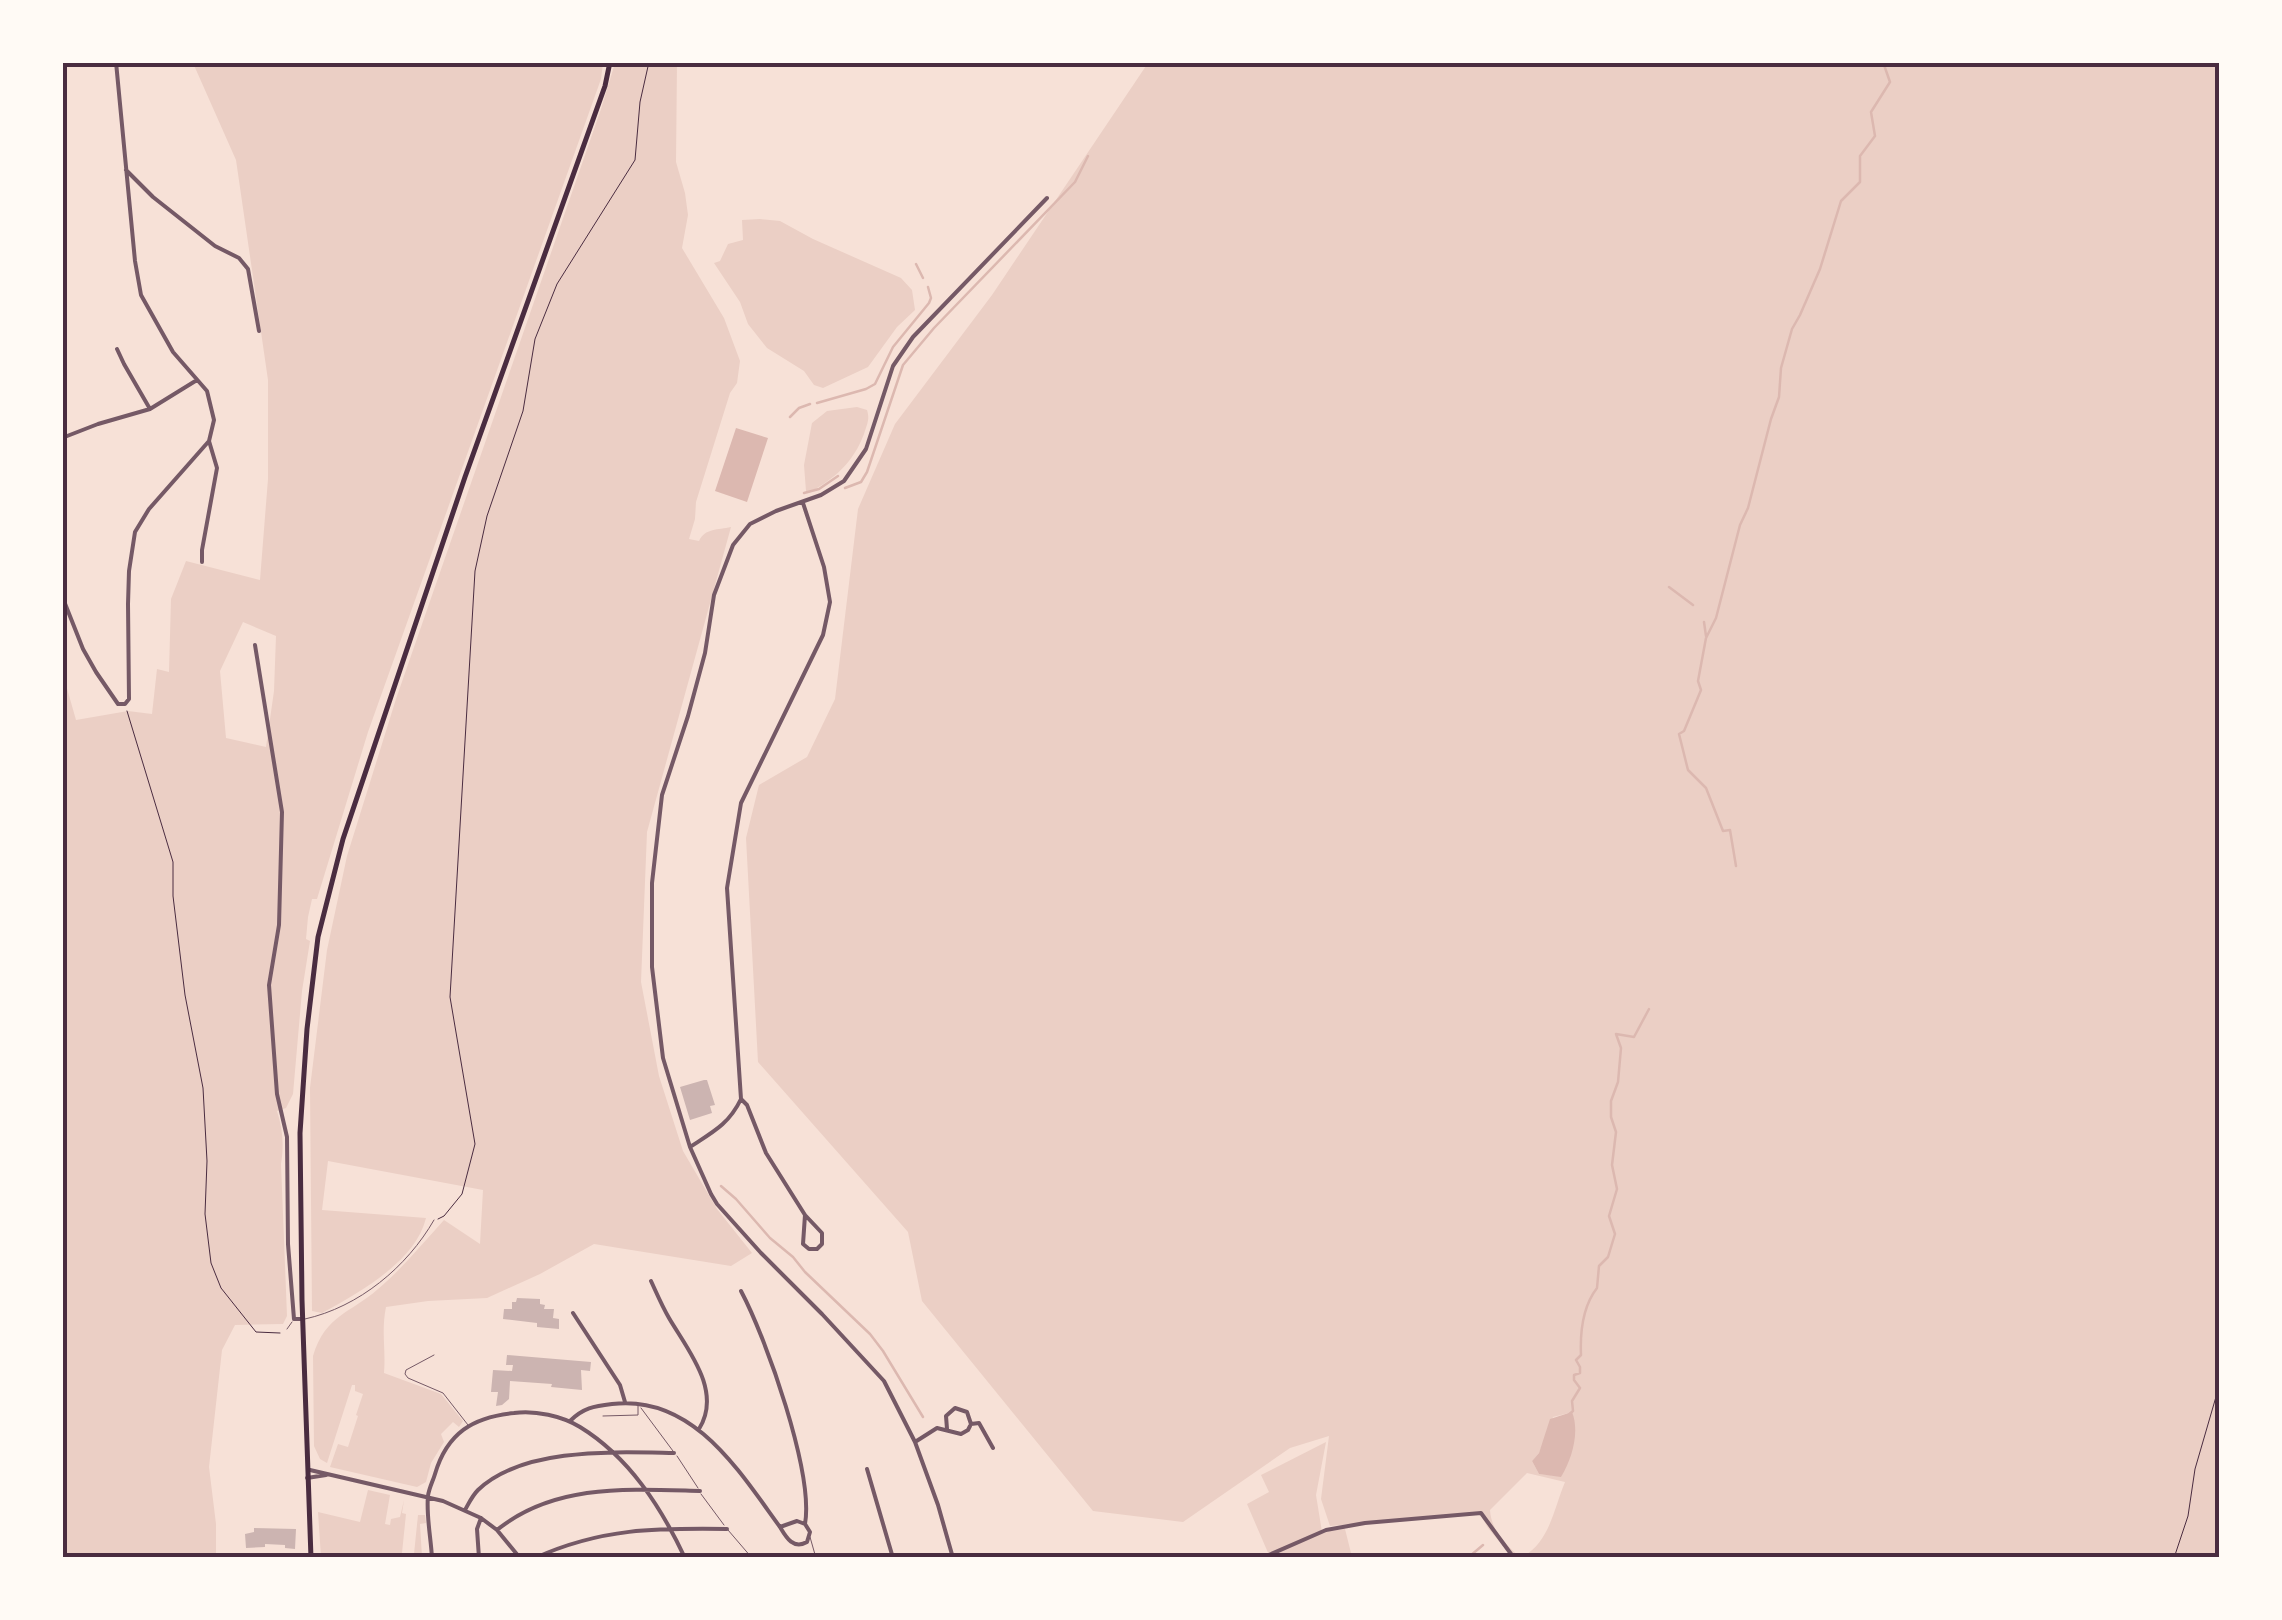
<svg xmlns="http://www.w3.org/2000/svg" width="2282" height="1620" font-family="Bitter,serif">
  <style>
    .green { fill: #ebcfc5; fill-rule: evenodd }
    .water { fill: #dcb8b0 }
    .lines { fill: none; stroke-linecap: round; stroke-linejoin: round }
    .stream { stroke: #dcb8b0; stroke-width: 2.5 }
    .building { fill: #ccb4b1 }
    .path { stroke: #4a2c40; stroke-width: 1 }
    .service { stroke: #755966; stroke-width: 1 }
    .minor { stroke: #755966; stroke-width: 4 }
    .primary { stroke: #4a2c40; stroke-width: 5 }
    .neatline { fill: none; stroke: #4a2c40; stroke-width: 4 }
  </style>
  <rect width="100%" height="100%" fill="#f7e1d7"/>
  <path class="green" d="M 193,63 L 603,63 L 601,79 L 368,732 L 317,899 L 312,899 L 308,917 L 306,939 L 310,941 L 302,991 L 293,1094 L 286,1108 L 277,1111 C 283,1130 284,1145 281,1164 L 287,1316 L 283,1324 L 235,1325 L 222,1350 L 209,1467 L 216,1524 L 216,1557 L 63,1557 L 62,671 L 76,720 L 128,711 L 152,714 L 157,669 L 169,672 L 171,599 L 186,561 L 260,580 L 268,479 L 268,380 L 236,160 ZM 243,622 L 276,636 L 274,691 L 266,747 L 226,738 L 220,671 Z
    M 615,63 L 677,63 L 676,162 L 685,193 L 688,215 L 682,248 L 724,318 L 740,361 L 737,383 L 730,393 L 696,502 L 695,519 L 689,539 L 699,541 C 705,528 718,530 731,527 L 647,832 L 641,982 L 659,1076 L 683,1151 L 717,1209 L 752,1253 L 731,1266 L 594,1244 L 540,1274 L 487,1298 L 428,1301 L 386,1307 C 381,1332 386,1349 384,1373 L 441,1394 L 463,1421 L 459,1427 L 453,1422 L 441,1434 L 444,1442 L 431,1463 L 426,1482 L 417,1487 L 330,1467 L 338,1444 L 348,1447 L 358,1416 L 356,1415 L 363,1394 L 355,1391 L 355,1385 L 352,1385 L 327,1463 L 320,1459 L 314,1446 L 313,1356 C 326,1314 350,1314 378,1289 C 402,1269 423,1243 444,1220 L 480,1244 L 483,1190 L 328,1161 L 322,1210 L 426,1218 C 416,1261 359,1293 322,1313 L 312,1311 L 310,1088 L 327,950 L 347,856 L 396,699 L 601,109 Z
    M 1148,63 L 2219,63 L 2219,1557 L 1521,1557 C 1549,1545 1554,1508 1565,1482 L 1527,1473 L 1490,1510 C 1491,1530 1506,1545 1520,1557 L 1512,1557 L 1488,1528 L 1480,1514 L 1330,1526 L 1321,1499 L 1329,1436 L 1290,1448 L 1183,1522 L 1093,1511 L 922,1301 L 908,1232 L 758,1062 L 746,838 L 759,785 L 807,757 L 835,699 L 858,509 L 895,424 L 992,295 ZM 1569,1413 C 1572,1437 1574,1455 1561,1476 L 1539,1474 L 1532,1461 L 1539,1453 L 1553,1417 Z
    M 760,219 L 780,221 L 813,239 L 901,278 L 912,290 L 915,310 L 897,327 L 868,367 L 823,388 L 814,385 L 804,371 L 767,348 L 748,324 L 740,302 L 714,263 L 720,261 L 728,244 L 743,240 L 742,220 Z
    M 857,407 L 867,410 C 870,420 867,424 864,434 C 853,463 835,478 809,493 L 806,491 L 804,465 L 812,423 L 827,411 Z
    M 1326,1442 L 1316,1495 L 1322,1532 L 1345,1529 L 1352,1557 L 1265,1557 L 1269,1555 L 1247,1504 L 1269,1492 L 1261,1475 Z
    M 368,1490 L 390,1495 L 385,1524 L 390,1525 L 391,1519 L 400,1517 L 404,1500 L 402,1513 L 406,1514 L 402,1553 L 414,1554 L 418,1515 L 425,1515 L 426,1523 L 420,1524 L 422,1557 L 321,1557 L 318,1512 L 360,1522 Z"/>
  <path class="water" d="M 736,428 L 768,438 L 747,502 L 715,491 Z
    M 1572,1412 C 1580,1432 1572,1459 1561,1477 L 1539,1474 L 1532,1461 L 1539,1453 L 1550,1419 Z"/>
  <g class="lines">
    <path class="stream" d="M 916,264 L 923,278
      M 817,403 L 866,389 L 875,384 L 893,347 L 929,303 L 931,298 L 928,287
      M 790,417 L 799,408 L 810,404
      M 845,488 L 861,482 L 867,472 L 903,365 L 934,328 L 1075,182 L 1088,156
      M 804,493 L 819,489 L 838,476
      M 1669,587 L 1693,605
      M 1704,622 L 1706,636
      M 1736,866 L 1730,830 L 1723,831 L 1706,788 L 1688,770 L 1679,734 L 1684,731 L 1701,690 L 1698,681 L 1706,638 L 1716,618 L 1740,525 L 1748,508 L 1771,419 L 1779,397 L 1781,368 L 1792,329 L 1800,315 L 1820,269 L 1841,201 L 1860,182 L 1860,156 L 1875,136 L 1871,112 L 1890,82 L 1883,62
      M 721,1186 L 736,1199 L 770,1238 L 793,1257 L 805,1272 L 870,1334 L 883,1351 L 923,1417
      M 1567,1416 L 1573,1411 L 1572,1401 L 1580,1388 L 1574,1380 L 1574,1375 L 1580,1373 L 1580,1367 L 1576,1360 L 1581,1355 C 1580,1332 1583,1306 1597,1288 L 1599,1266 L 1608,1257 L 1615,1234 L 1609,1216 L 1617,1189 L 1612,1165 L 1616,1132 L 1611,1117 L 1611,1101 L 1618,1082 L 1621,1048 L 1616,1034 L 1634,1037 L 1649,1009
      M 1462,1558 L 1470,1556 L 1483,1545"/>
  </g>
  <path class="building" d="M 704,1080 L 707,1080 L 715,1105 L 710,1106 L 712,1113 L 690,1120 L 680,1087 Z
    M 517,1298 L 540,1299 L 540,1304 L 545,1305 L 544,1309 L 554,1309 L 553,1318 L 559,1319 L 559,1329 L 537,1327 L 537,1323 L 503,1319 L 504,1309 L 512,1309 L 512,1302 L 516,1302 Z
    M 507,1355 L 591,1362 L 590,1371 L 581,1370 L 582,1390 L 551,1387 L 552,1384 L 510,1381 L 509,1399 L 502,1405 L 496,1406 L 498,1392 L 491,1392 L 493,1370 L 512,1371 L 513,1365 L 506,1365 Z
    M 254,1528 L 296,1529 L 295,1549 L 285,1548 L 285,1545 L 265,1544 L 265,1547 L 246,1548 L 245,1534 L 254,1532 Z"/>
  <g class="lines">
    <path class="path" d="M 127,711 L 173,862 L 173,896 L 185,995 L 203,1088 L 207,1161 L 205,1214 L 211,1263 L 221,1288 L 256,1332 L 280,1333
      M 438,1219 L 444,1216 L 462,1194 L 475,1144 L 450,997 L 475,571 L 487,516 L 523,411 L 535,339 L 557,284 L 635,160 L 640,102 L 649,62
      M 2174,1558 L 2188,1516 L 2195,1469 L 2220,1383"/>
    <path class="service" d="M 305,1319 C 359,1307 407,1267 434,1220
      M 287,1329 L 292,1322
      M 434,1355 L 406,1370 L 405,1374 L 408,1378 L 443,1393 L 468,1425
      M 641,1408 L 673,1451
      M 603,1416 L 638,1415 L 638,1404
      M 677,1456 L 698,1488
      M 701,1494 L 724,1525
      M 728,1530 L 752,1558
      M 810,1537 L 816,1558"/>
    <path class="minor" d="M 126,170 L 153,197 L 215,246 L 239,258 L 248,269 L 259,331
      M 117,349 L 124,364 L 150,409
      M 62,438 L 98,424 L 150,409 L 197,380
      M 202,562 L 202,550 L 217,468 L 209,441
      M 62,596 L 83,649 L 96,672 L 118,704 L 125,704 L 129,699 L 128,604 L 129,571 L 135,532 L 149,509 L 209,441 L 214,420 L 207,391 L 173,352 L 141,295 L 135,261 L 116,62
      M 255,645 L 282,812 L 279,925 L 269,985 L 277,1094 L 287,1137 L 288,1244 L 294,1319 L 303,1319
      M 741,1099 L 747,1105 L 766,1153 L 805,1215
      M 690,1147 C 713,1132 729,1124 741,1099 L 727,888 L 741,803 L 823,635 L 830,602 L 824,567 L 803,503
      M 805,1215 L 822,1233 L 822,1244 L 817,1249 L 809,1249 L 803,1244 Z
      M 651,1281 C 657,1294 662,1306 669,1318 C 687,1349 723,1391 699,1429
      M 741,1291 C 766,1338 814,1473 805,1524
      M 573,1313 L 620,1385 L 625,1402
      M 570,1421 C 583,1408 594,1406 612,1404 C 693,1394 739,1471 780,1527
      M 947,1429 L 946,1416 L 955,1408 L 967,1412 L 971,1424 L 979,1423 L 993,1448
      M 915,1442 L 937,1428 L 961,1434 L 968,1430 L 970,1426
      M 867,1469 L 893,1558
      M 310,1470 L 443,1501 L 481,1518 L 497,1530 L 520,1558
      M 307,1478 L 326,1475
      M 465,1510 C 469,1503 472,1496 478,1490 C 523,1447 616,1452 674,1453
      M 797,1521 L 805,1524 L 810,1532 L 807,1542 C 793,1550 786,1537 780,1527 Z
      M 497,1530 C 555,1483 630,1489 700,1491
      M 432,1558 C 431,1538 426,1515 428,1496 C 429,1488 433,1481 435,1474 C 447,1433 473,1417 514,1413 C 535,1410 562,1416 580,1427 C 629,1457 661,1507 685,1558
      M 479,1558 L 477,1529 L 481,1518
      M 535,1558 C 601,1528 656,1528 727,1529
      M 953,1558 L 938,1505 L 915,1442 L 884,1381 L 822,1314 L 761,1253 L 717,1204 L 711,1194 L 690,1147 L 663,1058 L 652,967 L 652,883 L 662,795 L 688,716 L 705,653 L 714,595 L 733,545 L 750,524 L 776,511 L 821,495 L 844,481 L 866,449 L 893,366 L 913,337 L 1047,198
      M 1262,1558 L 1326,1530 L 1365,1523 L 1481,1513 L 1514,1558"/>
    <path class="primary" d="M 311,1558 L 302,1300 L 300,1133 L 307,1029 L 318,937 L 343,839 L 465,477 L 605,86 L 610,62"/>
  </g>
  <rect width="2282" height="1620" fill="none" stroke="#fffaf5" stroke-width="130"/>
  <rect x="65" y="65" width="2152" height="1490" class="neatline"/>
</svg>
